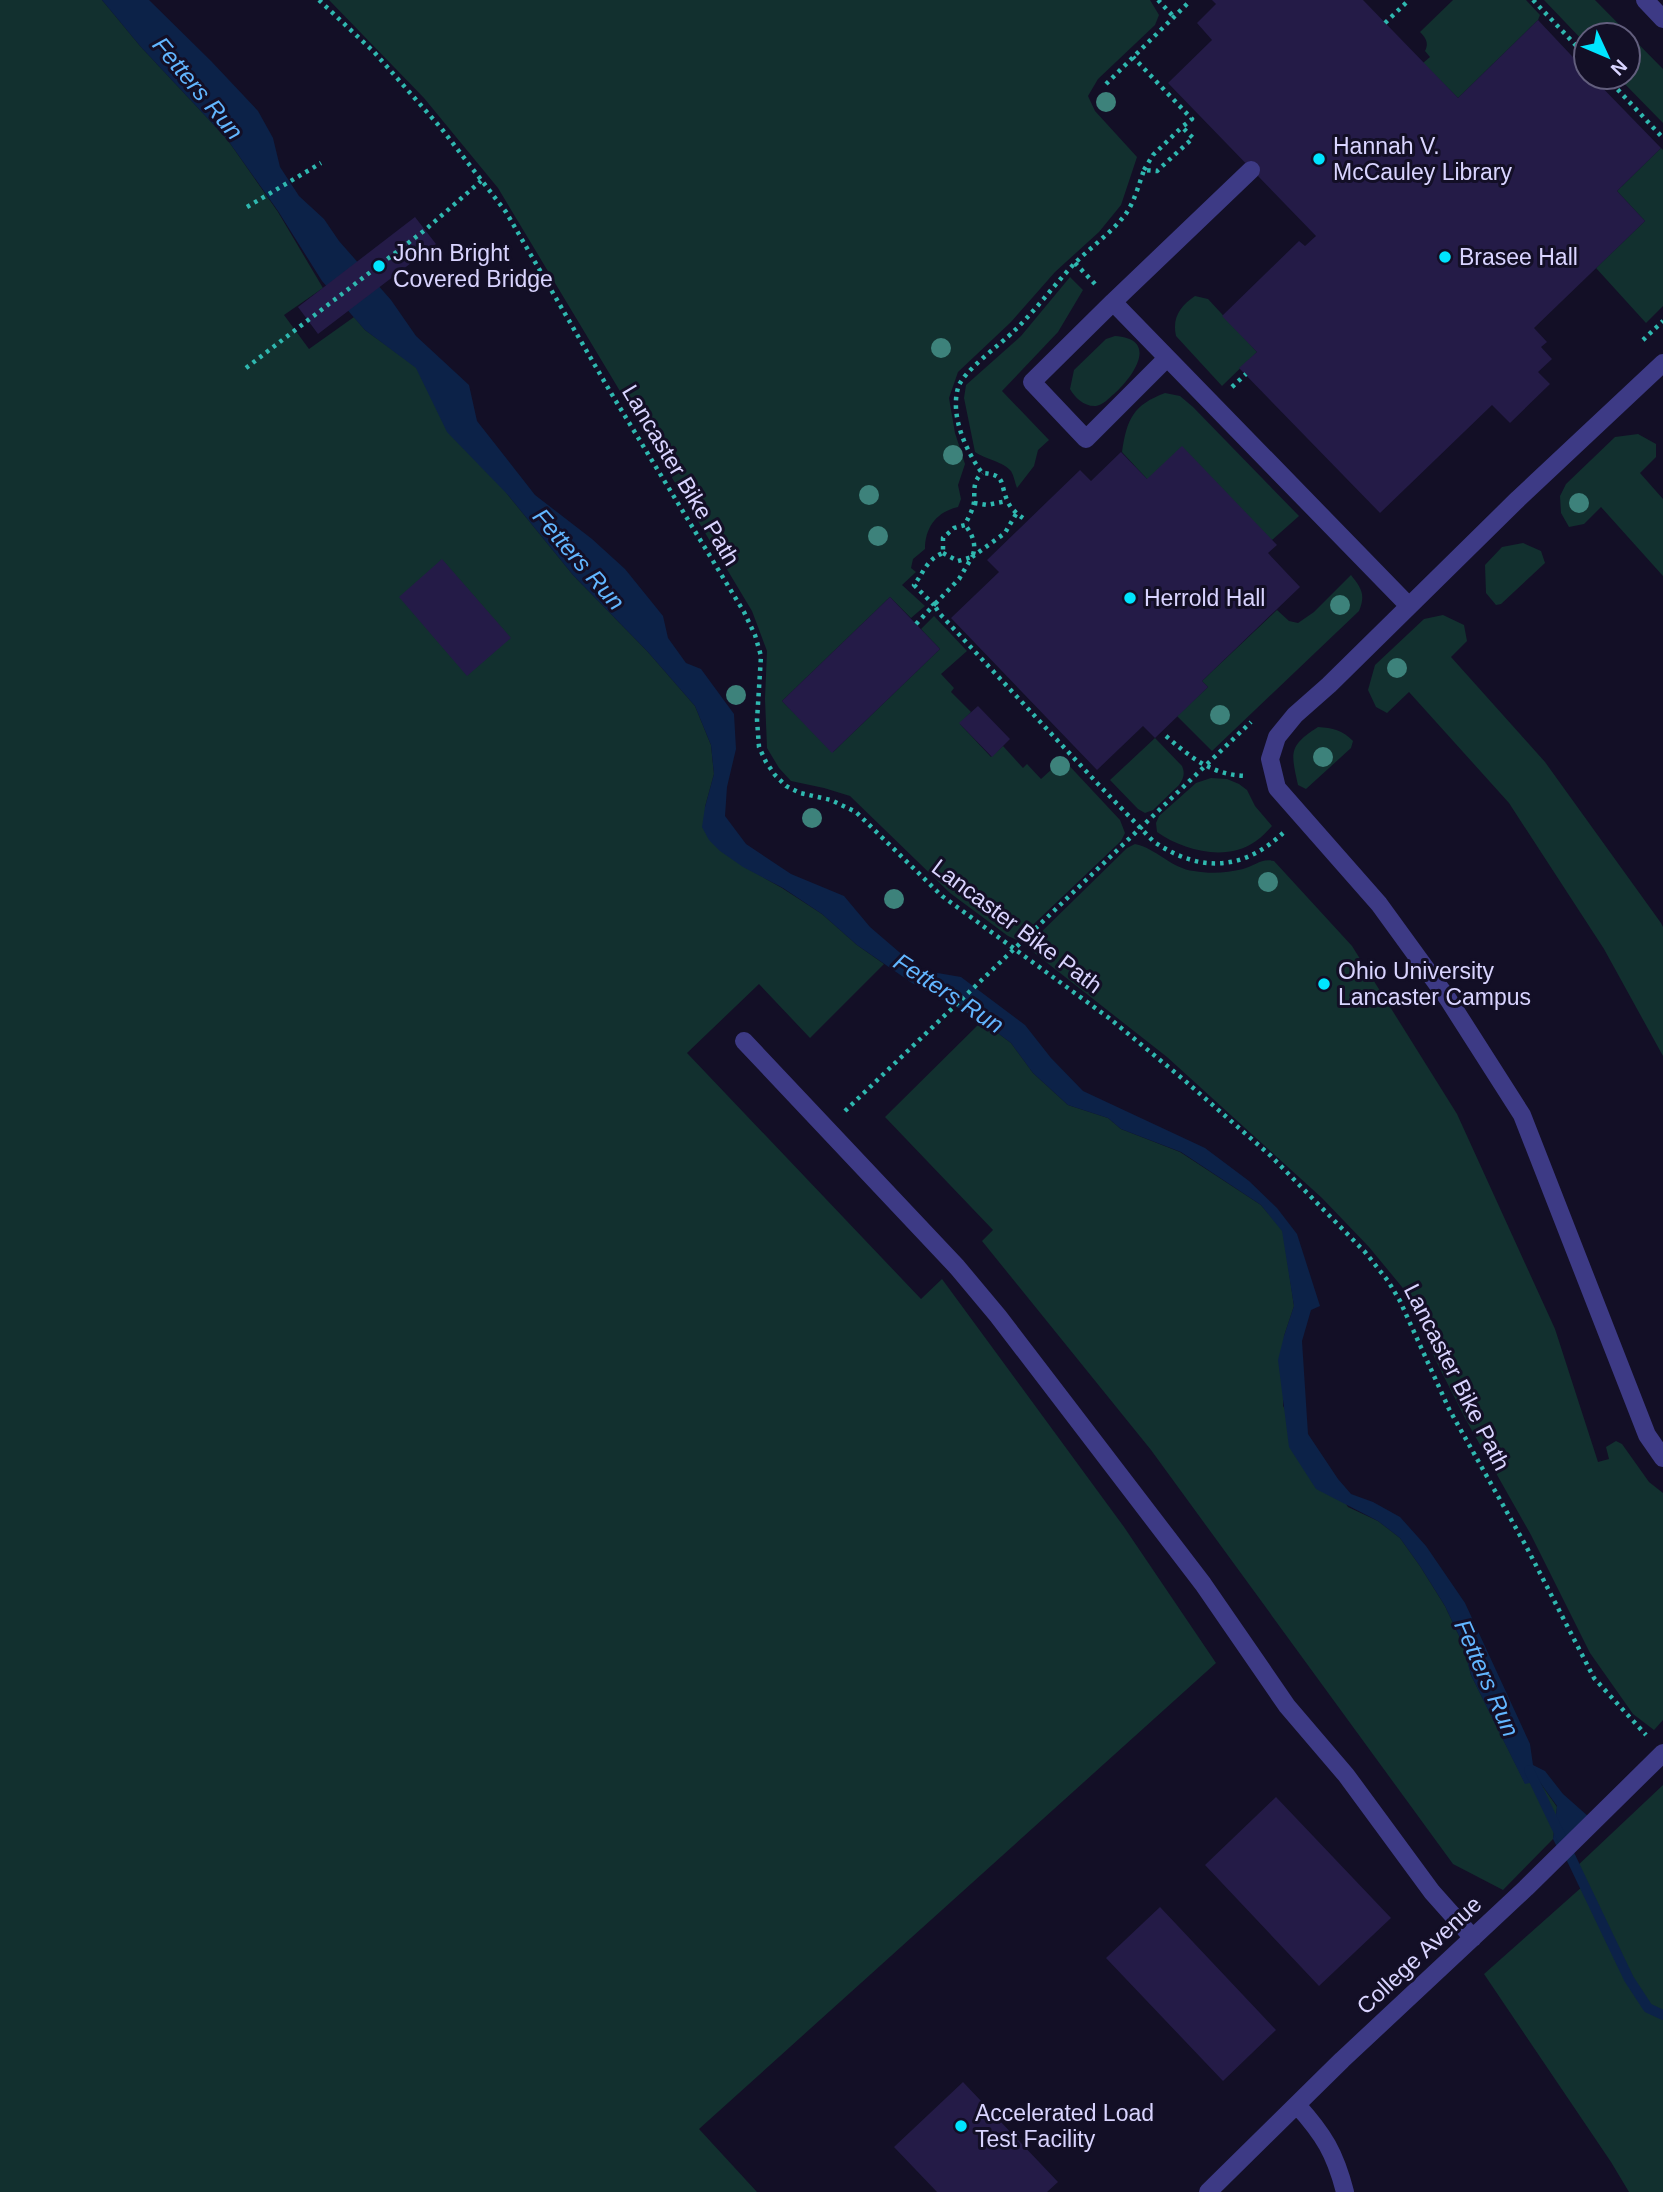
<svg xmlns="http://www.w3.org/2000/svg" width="1663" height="2192" font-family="Helvetica,sans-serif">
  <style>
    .green { fill: #12302f }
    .water { fill: #0c2248 }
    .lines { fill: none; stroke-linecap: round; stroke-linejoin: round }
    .stream { stroke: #0c2248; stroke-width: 10 }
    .building { fill: #241b47 }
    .path { stroke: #2fb8b0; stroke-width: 4.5; stroke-dasharray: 3.5 5; stroke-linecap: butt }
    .minor { stroke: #3d3a85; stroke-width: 18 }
    .tree { fill: #3d827b }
    .poi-dot { fill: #00e5ff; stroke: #130f26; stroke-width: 2.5 }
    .labels { text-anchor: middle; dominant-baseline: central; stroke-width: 6; stroke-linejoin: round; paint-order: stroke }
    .poi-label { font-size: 23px; fill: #d9d4ff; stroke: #130f26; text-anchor: start }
    .street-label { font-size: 23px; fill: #d9d4ff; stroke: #130f26 }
    .water-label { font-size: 24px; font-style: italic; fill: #62b6ff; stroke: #130f26 }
  </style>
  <rect width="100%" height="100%" fill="#130f26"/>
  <path class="green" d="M 0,0 L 102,0 L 141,47 L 227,139 L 278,212 L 323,288 L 284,315 L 309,349 L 354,317 L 365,330 L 416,367 L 508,495 L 573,575 L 648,652 L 695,706 L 711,745 L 714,774 L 705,807 L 743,866 L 782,888 L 822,914 L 857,945 L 884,964 L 810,1038 L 759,984 L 687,1053 L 921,1299 L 942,1279 L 1124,1527 L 1216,1663 L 699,2129 L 757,2192 L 0,2192 Z
    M 329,0 L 1150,0 L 1159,15 L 1155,25 L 1098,79 L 1088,96 L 1095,111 L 1137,157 L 1121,205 L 1099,232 L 1055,272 L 1011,322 L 958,372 L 949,398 L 955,433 L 965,464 L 958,485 L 961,499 L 958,507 C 936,512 925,528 925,549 L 913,559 L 911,568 L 916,572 L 902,585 L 925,606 L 911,618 L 890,597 L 782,701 L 833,752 L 940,649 L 921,629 L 934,616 L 967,651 L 941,674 L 954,688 L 951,692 L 971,712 L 960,724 L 991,757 L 1003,746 L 1023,768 L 1027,764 L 1041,779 L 1063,759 L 1120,820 L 1125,833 L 1121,841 L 1017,940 L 1008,936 L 950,893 L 850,796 L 824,788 L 791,781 L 779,768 L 767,748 L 765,699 L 767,651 L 752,611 L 498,188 L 424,98 Z
    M 1453,0 L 1526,0 L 1540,15 L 1538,20 L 1458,98 L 1423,63 L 1430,57 L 1425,51 C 1429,43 1426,38 1420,32 Z
    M 1544,0 L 1595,0 L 1663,69 L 1663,123 L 1618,77 L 1628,77 L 1628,35 L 1586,35 L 1586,44 Z
    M 1661,148 L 1663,150 L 1663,306 L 1646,323 L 1596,268 L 1645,221 L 1617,191 Z
    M 1070,277 L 1083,290 L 1058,332 L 1002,391 L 1049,440 L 1038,450 L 1034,466 L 1017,488 C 1015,483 1014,476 1011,471 C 1004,462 985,459 975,452 L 964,398 L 966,385 L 1021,336 Z
    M 1195,296 L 1208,299 L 1257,352 L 1222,386 L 1176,336 C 1172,318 1180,306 1195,296 Z
    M 1115,336 C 1160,339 1133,377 1114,394 C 1109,398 1103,405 1096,406 C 1085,407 1075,398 1070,389 L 1074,370 L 1106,339 Z
    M 1165,393 L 1180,396 L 1193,407 L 1299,516 L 1272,540 L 1147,479 L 1122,452 C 1127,419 1133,405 1165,393 Z
    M 1638,434 L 1656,444 L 1656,457 L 1640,473 L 1663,499 L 1663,576 L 1601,507 L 1584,524 L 1569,527 L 1561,513 L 1560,496 L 1566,484 L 1615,437 Z
    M 1523,543 L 1541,551 L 1545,563 L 1501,604 L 1496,605 L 1486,593 L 1485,565 L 1502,547 Z
    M 1351,575 C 1361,588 1366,594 1359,611 L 1212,751 L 1177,716 L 1208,687 L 1202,681 L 1277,610 L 1289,621 L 1298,623 L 1314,612 Z
    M 1443,615 L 1464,625 L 1467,641 L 1451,657 L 1545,762 L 1661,923 L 1663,927 L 1663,1056 L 1604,949 L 1509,803 L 1409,692 L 1387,713 L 1376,707 L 1368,690 L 1375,665 L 1424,619 Z
    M 1318,727 C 1333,728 1342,730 1353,741 L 1351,748 L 1306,789 L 1298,785 C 1291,753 1288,746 1318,727 Z
    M 1155,738 L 1182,766 C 1185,773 1184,778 1179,785 L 1153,810 L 1145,813 L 1138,809 L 1110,780 Z
    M 1211,778 L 1227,779 L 1239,784 L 1247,790 L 1255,806 L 1272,826 C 1267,831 1262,837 1256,841 C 1227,862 1184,851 1157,832 L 1156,823 L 1159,816 L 1196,783 Z
    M 1135,844 C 1156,848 1172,869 1194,871 C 1210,874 1227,873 1243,869 C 1255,866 1261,858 1274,861 L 1352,946 L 1457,1114 L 1555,1329 L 1598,1462 L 1609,1459 L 1606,1447 L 1616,1441 L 1622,1444 L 1649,1482 L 1663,1493 L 1663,1720 L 1654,1730 L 1633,1714 L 1590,1653 L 1531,1535 L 1466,1420 L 1436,1361 L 1419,1320 L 1402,1287 L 1369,1247 L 1322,1198 L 1167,1057 L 1032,951 L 1028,945 L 1127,848 Z
    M 982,1021 L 1011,1043 L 1033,1073 L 1068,1105 L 1108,1118 L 1121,1129 L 1180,1152 L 1261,1205 L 1283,1231 L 1294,1306 L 1284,1336 L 1283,1406 L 1348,1507 L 1378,1521 L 1400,1538 L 1420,1566 L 1445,1606 L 1463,1644 L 1471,1675 L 1525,1783 L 1539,1781 L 1557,1807 L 1553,1839 L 1503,1890 L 1453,1864 L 1151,1450 L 982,1241 L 993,1230 L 885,1117 Z
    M 1663,1785 L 1663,2192 L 1629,2192 L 1611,2162 L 1484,1974 L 1583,1886 L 1575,1868 Z"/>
  <path class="water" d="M 102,0 L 149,0 L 211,61 L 258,111 L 273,138 L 280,167 L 299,196 L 324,219 L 339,241 L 391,300 L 416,336 L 469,385 L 477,421 L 535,495 L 592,539 L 625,569 L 663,616 L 668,638 L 686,663 L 701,669 L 734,714 L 736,749 L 727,787 L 725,816 L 746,844 L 791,874 L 844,896 L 870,927 L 920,970 L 961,977 L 1025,1025 L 1051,1058 L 1083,1091 L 1205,1148 L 1249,1181 L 1277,1208 L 1297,1234 L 1320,1306 L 1311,1310 L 1302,1341 L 1308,1434 L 1338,1479 L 1351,1494 L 1373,1502 L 1400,1517 L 1426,1546 L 1465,1603 L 1530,1744 L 1533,1765 L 1545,1771 L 1563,1794 L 1598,1825 L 1562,1857 L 1553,1839 L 1557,1806 L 1539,1781 L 1525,1784 L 1471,1675 L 1463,1644 L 1445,1606 L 1420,1566 L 1400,1538 L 1378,1521 L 1316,1489 L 1289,1447 L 1278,1360 L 1284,1336 L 1294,1306 L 1282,1231 L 1261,1205 L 1181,1152 L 1121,1129 L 1108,1118 L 1068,1105 L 1033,1073 L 1011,1043 L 982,1021 L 912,983 L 857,945 L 822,914 L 783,888 L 743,867 L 720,851 L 709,840 L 702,827 L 705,807 L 714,774 L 711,745 L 695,706 L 648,652 L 573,575 L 508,495 L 447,432 L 416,368 L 365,330 L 322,281 L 278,211 L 227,139 L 141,47 Z"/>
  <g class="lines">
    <path class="stream" d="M 1529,1770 L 1629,1979 L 1648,2008 L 1663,2015"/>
  </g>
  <path class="building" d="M 1212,0 L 1363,0 L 1458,98 L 1538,20 L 1586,71 L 1586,77 L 1592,77 L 1661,148 L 1617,191 L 1645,221 L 1534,328 L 1547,342 L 1541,347 L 1552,359 L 1538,372 L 1550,384 L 1510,423 L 1492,405 L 1380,513 L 1239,368 L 1257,352 L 1222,316 L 1299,241 L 1305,246 L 1316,236 L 1168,83 L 1212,40 L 1197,23 L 1216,4 Z
    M 415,217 L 436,244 L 318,334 L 298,307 Z
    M 1182,446 L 1277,545 L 1268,553 L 1300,587 L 1202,681 L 1208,687 L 1155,738 L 1143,726 L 1097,770 L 951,618 L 999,572 L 987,560 L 1080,470 L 1091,481 L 1121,452 L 1147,479 Z
    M 442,559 L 511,638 L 467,676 L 399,597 Z
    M 890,597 L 940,649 L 832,753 L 782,701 Z
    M 978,706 L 1010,739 L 992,757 L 959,723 Z
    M 1276,1797 L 1391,1918 L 1319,1986 L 1205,1865 Z
    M 1160,1907 L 1276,2030 L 1223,2081 L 1106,1958 Z
    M 963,2082 L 1058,2182 L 1047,2192 L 937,2192 L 894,2147 Z"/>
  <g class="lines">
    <path class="path" d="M 319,0 L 374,52 L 441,128 L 506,212 L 611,393 L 744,612 L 755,635 L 761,656 L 757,720 L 759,747 L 766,762 L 775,775 L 786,786 L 800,793 L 831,800 L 856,812 L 942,896 L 1109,1018 L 1183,1079 L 1271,1156 L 1365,1252 L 1388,1281 L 1400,1301 L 1449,1409 L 1526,1546 L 1594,1678 L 1646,1735
      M 1158,0 L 1174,17
      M 1533,0 L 1586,56
      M 1385,23 L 1409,0
      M 1606,77 L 1663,138
      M 1106,84 L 1190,1
      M 1144,170 L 1153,155 L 1182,127
      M 247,207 L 321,163
      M 1075,263 L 1095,284
      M 1643,340 L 1663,321
      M 246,368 L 425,230 L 481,181
      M 1232,387 L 1246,374
      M 974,503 L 987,505 L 1007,501
      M 1016,514 L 1005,533 L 972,557 L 959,579 L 934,605 L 940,614 L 1098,784 L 1153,841 C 1199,873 1243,871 1283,833
      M 1023,518 C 1017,514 1010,508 1007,500 C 1000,484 1006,474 982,473 C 966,451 950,416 958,388 C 961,373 1002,343 1014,331 C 1036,310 1054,285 1075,263 C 1091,247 1111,233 1125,215 C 1134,203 1139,184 1144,170 L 1157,171 L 1193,138 L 1182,127 L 1192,119 L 1133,57
      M 943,553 L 958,561 L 972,557 C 977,546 973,535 965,525
      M 916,624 L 934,605 L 914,585 C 924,572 927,559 943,553 L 943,538 L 954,528 L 965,525 C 968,518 973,510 974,502 C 975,490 972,483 982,473
      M 1166,736 C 1190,757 1212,775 1246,776
      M 845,1111 L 1251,722"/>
    <path class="minor" d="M 1645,0 L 1663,19
      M 1113,302 L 1251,170
      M 1167,358 L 1086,439 L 1032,382 L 1113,302 L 1408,605
      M 1663,363 L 1518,499 L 1329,685 L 1295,715 L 1277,737 L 1270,759 L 1277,788 L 1379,904 L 1448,999 L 1522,1115 L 1647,1435 L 1663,1458
      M 744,1041 L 957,1267 L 998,1316 L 1203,1584 L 1287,1706 L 1346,1775 L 1432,1892 L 1473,1938
      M 1297,2105 C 1324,2135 1335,2153 1345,2192
      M 1208,2192 L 1342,2060 L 1526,1888 L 1663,1753"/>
  </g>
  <g class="tree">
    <circle cx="1106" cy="102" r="10"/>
    <circle cx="941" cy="348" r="10"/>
    <circle cx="953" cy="455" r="10"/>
    <circle cx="869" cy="495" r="10"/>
    <circle cx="1579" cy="503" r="10"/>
    <circle cx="878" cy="536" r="10"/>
    <circle cx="1340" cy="605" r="10"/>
    <circle cx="1397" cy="668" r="10"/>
    <circle cx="736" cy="695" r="10"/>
    <circle cx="1220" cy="715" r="10"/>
    <circle cx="1323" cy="757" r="10"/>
    <circle cx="1060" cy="766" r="10"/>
    <circle cx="812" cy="818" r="10"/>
    <circle cx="1268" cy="882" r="10"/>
    <circle cx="894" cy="899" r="10"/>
  </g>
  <g class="poi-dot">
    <circle cx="1319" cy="159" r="7"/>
    <circle cx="1445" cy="257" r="7"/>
    <circle cx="379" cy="266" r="7"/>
    <circle cx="1130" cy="598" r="7"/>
    <circle cx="1324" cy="984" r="7"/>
    <circle cx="961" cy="2126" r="7"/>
  </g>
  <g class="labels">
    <g class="poi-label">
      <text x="1333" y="146">Hannah V.<tspan x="1333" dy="26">McCauley Library</tspan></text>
      <text x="393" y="253">John Bright<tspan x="393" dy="26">Covered Bridge</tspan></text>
      <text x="1459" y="257">Brasee Hall</text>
      <text x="1144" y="598">Herrold Hall</text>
      <text x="1338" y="971">Ohio University<tspan x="1338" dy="26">Lancaster Campus</tspan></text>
      <text x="975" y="2113">Accelerated Load<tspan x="975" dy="26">Test Facility</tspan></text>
    </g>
    <g class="street-label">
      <text transform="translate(681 475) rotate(59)">Lancaster Bike Path</text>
      <text transform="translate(1017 926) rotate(37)">Lancaster Bike Path</text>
      <text transform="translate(1457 1377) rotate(63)">Lancaster Bike Path</text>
      <text transform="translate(1419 1955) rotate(-43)">College Avenue</text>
    </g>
    <g class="water-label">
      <text transform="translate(198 88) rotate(50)">Fetters Run</text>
      <text transform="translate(579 559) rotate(49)">Fetters Run</text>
      <text transform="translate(949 993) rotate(33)">Fetters Run</text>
      <text transform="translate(1487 1678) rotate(66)">Fetters Run</text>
    </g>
  </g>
  <g transform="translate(1607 56) rotate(134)"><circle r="33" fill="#130f26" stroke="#625e7d" stroke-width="2"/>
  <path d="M0-5L12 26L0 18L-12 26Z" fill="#00e5ff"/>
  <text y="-10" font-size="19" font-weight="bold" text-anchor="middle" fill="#d9d4ff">N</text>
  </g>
</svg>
